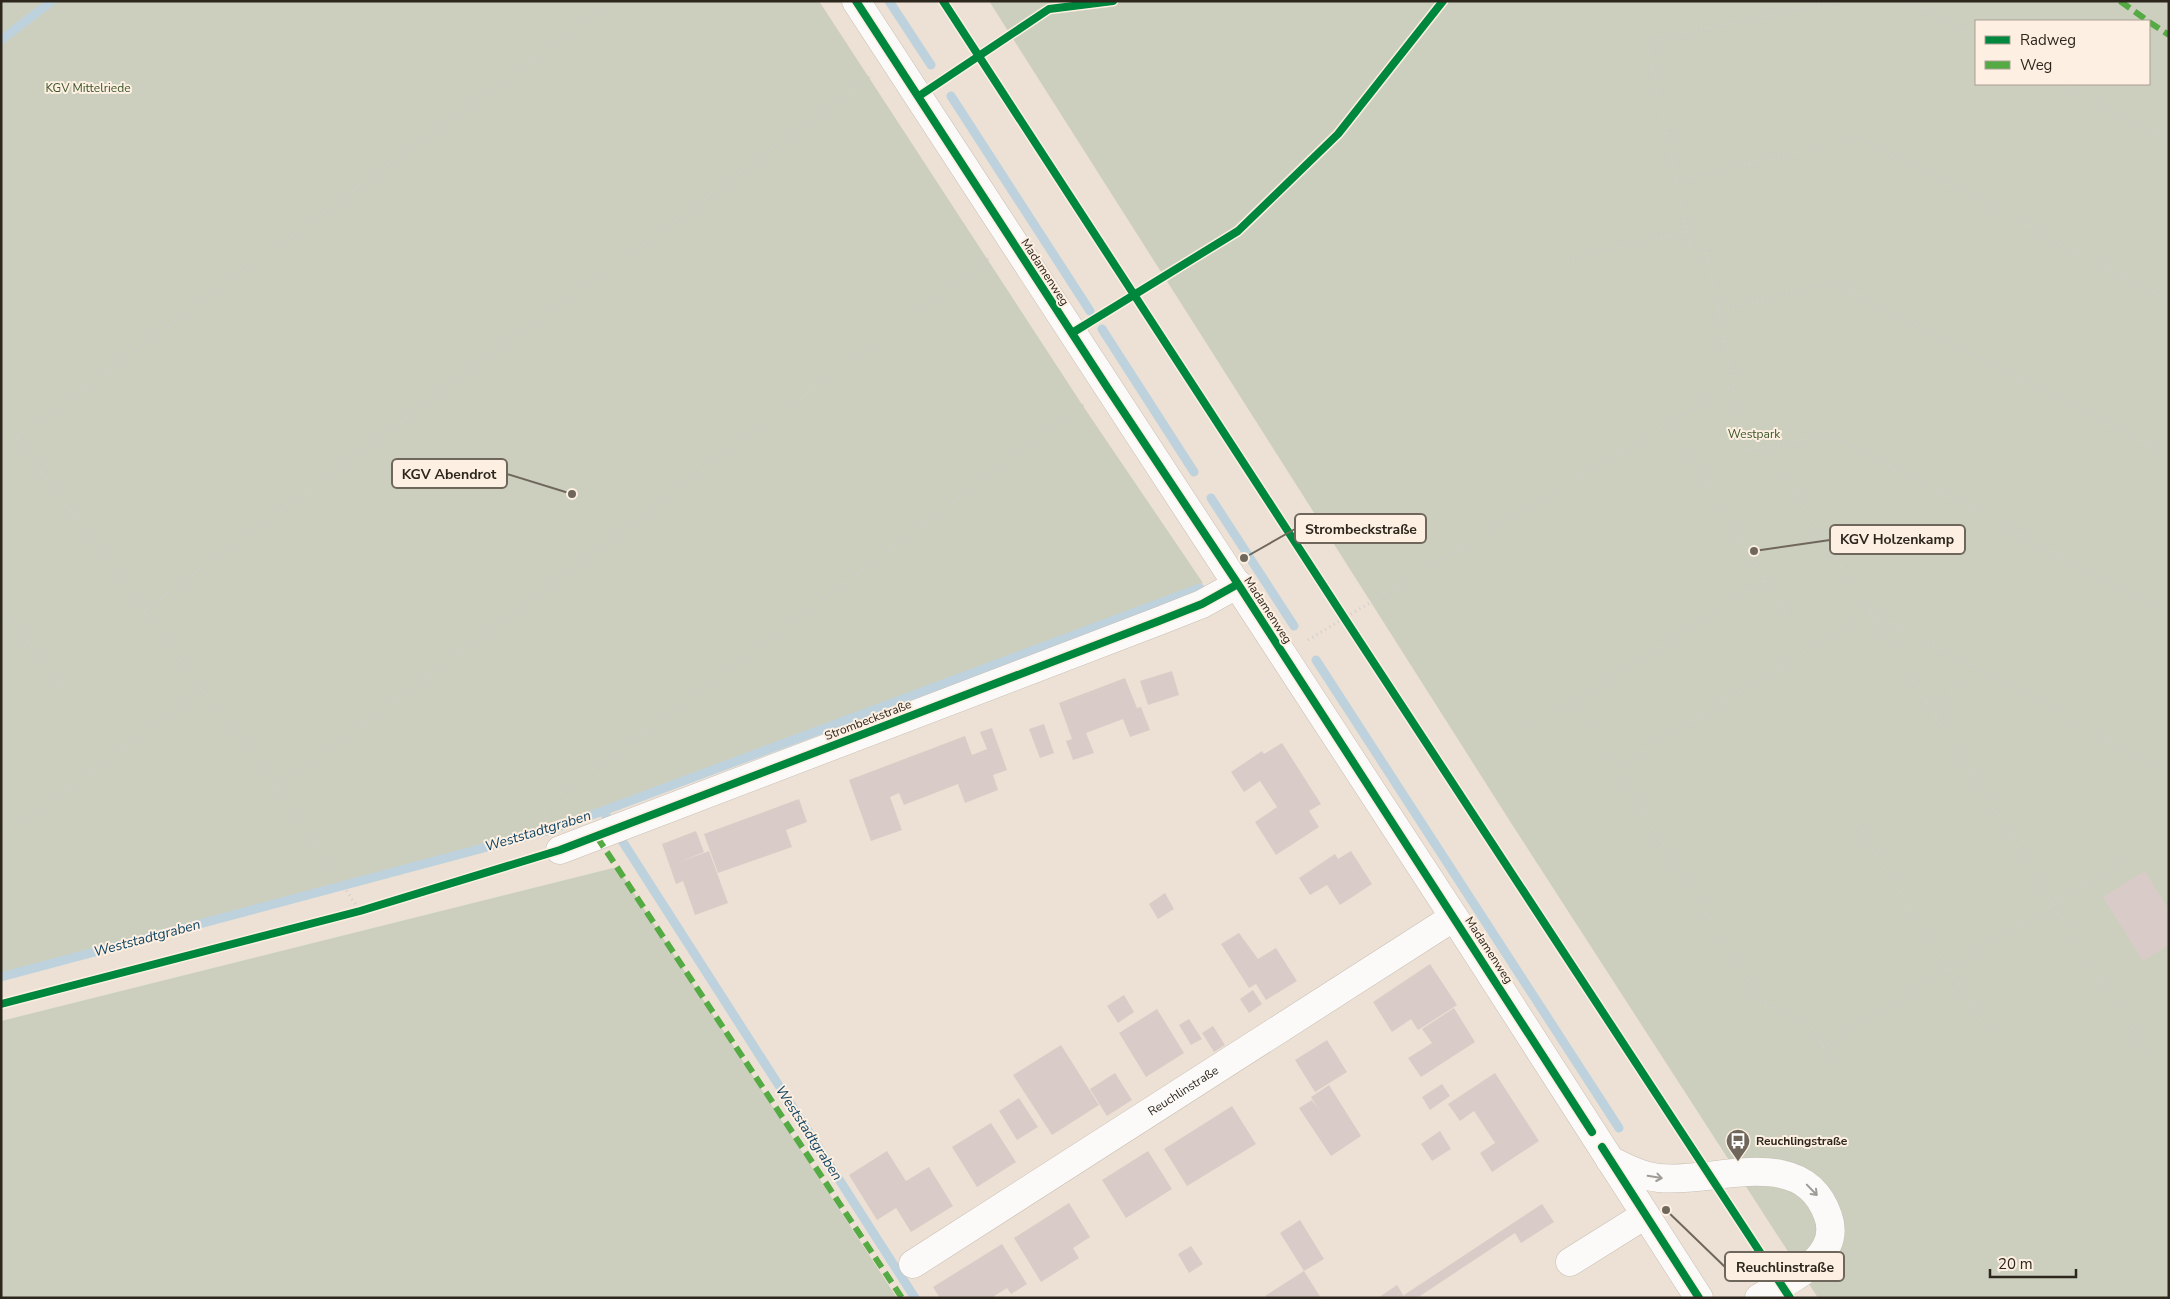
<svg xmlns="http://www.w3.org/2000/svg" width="2170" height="1299" font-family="'Nunito Sans',sans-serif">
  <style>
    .green { fill: #cccfbd; fill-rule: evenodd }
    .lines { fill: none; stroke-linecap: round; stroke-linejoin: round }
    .stream { stroke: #bed2de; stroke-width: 9 }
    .building { fill: #d9ccc8 }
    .minor-casing { stroke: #c8bfb4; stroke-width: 29 }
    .path { stroke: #d2cecb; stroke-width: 3; stroke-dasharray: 1 4; stroke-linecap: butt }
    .minor { stroke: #fcfaf9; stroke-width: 28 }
    .quiet { stroke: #54aa43; stroke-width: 6; stroke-dasharray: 12 6; stroke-linecap: butt }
    .cycleway-casing { stroke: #fdf0e2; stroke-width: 11 }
    .cycleway { stroke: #00873e; stroke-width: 8 }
    .oneway { stroke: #9f9b96 }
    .labels { text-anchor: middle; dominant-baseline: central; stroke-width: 4; stroke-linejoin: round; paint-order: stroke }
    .park-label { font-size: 12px; fill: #3a5528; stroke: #fdf0e2 }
    .street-label { font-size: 12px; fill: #2d261c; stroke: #fdf0e2 }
    .poi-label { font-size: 12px; font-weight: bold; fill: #2d261c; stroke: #fdf0e2; text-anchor: start }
    .water-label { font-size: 14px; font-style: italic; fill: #0f4464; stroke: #fdf0e2 }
    .leader { fill: none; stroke: #70675c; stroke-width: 2 }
    .callout-dot { fill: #70675c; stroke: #fdf0e2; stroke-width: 2 }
    .callout { fill: #fdf0e2; stroke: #70675c; stroke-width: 2 }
    .callout-label { font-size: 14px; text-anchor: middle; font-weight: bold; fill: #2d261c }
  </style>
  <rect width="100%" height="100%" fill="#ece1d4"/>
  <path class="green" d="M 1,1 L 819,1 L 1083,406 L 1203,583 L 550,828 L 1,974 Z
    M 989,1 L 2169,1 L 2169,1298 L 1818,1298 L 1513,826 ZM 1976,21 L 2149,21 L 2149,84 L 1976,84 Z
    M 617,867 L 897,1298 L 1,1298 L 1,1021 Z"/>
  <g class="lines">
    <path class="stream" d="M 889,1 L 931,65
      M 1,40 L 52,1
      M 951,96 L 1090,311
      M 1102,329 L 1194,472
      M 1211,498 L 1294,626
      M 1316,660 L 1619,1128
      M 603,811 L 1200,588
      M 1,977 L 547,831 L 603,811 L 915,1298"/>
  </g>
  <path class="building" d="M 1172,671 L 1179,695 L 1148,705 L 1140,681 Z
    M 1125,678 L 1137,708 L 1141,707 L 1150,730 L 1130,737 L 1123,719 L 1086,733 L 1094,753 L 1073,760 L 1066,741 L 1072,739 L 1059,703 Z
    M 1044,724 L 1054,753 L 1040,758 L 1029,729 Z
    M 992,728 L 1007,770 L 993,775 L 998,790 L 965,803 L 958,784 L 904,805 L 899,793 L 890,797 L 902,830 L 871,841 L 849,780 L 965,736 L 972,755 L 987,749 L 980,732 Z
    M 1282,743 L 1321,804 L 1309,811 L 1319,827 L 1276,855 L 1255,822 L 1277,807 L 1260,781 L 1244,792 L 1231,772 L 1262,751 L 1264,754 Z
    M 799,799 L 807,822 L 786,830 L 792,847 L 718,873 L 704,834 Z
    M 696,831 L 704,852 L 677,863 L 709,851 L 728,903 L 695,915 L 683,881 L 676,884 L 662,844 Z
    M 1351,851 L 1372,884 L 1340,905 L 1327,885 L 1310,895 L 1299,878 L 1335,854 L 1338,859 Z
    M 2145,871 L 2169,910 L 2169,945 L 2143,961 L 2103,897 Z
    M 1165,893 L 1174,909 L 1158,919 L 1149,904 Z
    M 1239,933 L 1258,959 L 1276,948 L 1297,981 L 1266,1000 L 1256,984 L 1249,988 L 1221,944 Z
    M 1430,964 L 1457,1005 L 1418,1030 L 1411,1019 L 1392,1032 L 1373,1002 Z
    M 1253,990 L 1262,1004 L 1249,1013 L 1240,999 Z
    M 1124,995 L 1134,1012 L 1118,1023 L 1107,1006 Z
    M 1454,1008 L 1475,1042 L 1421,1077 L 1408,1058 L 1432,1043 L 1422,1029 Z
    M 1157,1009 L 1184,1053 L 1146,1077 L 1119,1033 Z
    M 1189,1019 L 1202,1039 L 1191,1045 L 1179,1025 Z
    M 1213,1026 L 1225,1045 L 1214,1052 L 1202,1033 Z
    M 1327,1040 L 1347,1072 L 1315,1092 L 1295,1060 Z
    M 1061,1045 L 1099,1105 L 1052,1135 L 1013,1075 Z
    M 1115,1073 L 1132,1100 L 1107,1116 L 1090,1089 Z
    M 1495,1073 L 1539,1141 L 1492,1172 L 1480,1153 L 1495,1143 L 1474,1111 L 1460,1121 L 1448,1104 Z
    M 1442,1084 L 1450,1096 L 1430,1110 L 1422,1097 Z
    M 1329,1085 L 1361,1136 L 1331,1156 L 1299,1108 L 1312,1100 L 1320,1111 L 1311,1097 Z
    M 1019,1098 L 1038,1127 L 1017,1140 L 999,1111 Z
    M 1232,1106 L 1256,1144 L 1187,1186 L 1164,1149 Z
    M 991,1123 L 1016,1162 L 977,1187 L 952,1147 Z
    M 1440,1131 L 1451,1149 L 1432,1161 L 1421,1144 Z
    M 887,1151 L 906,1181 L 929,1167 L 953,1206 L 911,1232 L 896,1208 L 877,1220 L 849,1175 Z
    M 1148,1151 L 1172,1189 L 1126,1218 L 1102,1180 Z
    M 1069,1203 L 1090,1237 L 1073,1248 L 1079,1258 L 1041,1282 L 1014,1238 Z
    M 1542,1204 L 1554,1222 L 1521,1243 L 1515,1233 L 1417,1298 L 1406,1298 L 1404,1295 Z
    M 1300,1220 L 1324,1259 L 1304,1271 L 1280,1233 Z
    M 1002,1244 L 1027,1284 L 1011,1294 L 1007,1288 L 991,1298 L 940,1298 L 933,1287 Z
    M 1191,1246 L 1203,1264 L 1189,1273 L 1178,1254 Z
    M 1304,1271 L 1321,1298 L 1266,1298 L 1265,1296 Z
    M 1397,1285 L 1405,1298 L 1378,1298 Z"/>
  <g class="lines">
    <defs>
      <g id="minor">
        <path d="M 856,1 L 1454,917 L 1699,1298"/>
        <path d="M 560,850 L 1159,621 L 1202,604 L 1238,584"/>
        <path d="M 1610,1160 C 1626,1168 1641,1176 1659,1178 C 1714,1184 1803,1143 1828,1216 C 1843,1258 1788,1280 1759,1298"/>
        <path d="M 1570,1262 L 1645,1215"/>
        <path id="s1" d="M 913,1264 L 1454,917"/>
      </g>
    </defs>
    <use href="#minor" class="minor-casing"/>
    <path class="path" d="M 9,1 L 25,19
      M 1839,1 L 1647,41 L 1691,250 L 1705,247 L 1747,452 L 1828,434 L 2169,613
      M 1909,1 L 1976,37
      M 2065,84 L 2169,139
      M 1676,181 L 1859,138 L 2169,300
      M 1568,259 L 1687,232
      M 1718,310 L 1836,283 L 2169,457
      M 1669,423 L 1808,649
      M 17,438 L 202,689 L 277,787 L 360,911
      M 1767,448 L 2150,1058
      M 1,449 L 612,1
      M 1,605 L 70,698
      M 144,611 L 871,76
      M 1308,640 L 1733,384
      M 1573,700 L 1761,1002 L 1807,1019 L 1827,1053 L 1838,1065
      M 1936,716 L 1969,664
      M 1530,728 L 1766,580
      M 1616,768 L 1870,611 L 2169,772
      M 277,787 L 991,257
      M 1849,812 L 1989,1033
      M 549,824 L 544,806 L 1086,403
      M 1,838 L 202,689
      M 1823,1047 L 2136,853"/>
    <use href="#minor" class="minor"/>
    <path class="quiet" d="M 2120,1 L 2148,21
      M 2149,22 L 2169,35
      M 597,837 L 902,1298"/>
    <defs>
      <path id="cycleway" d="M 856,1 L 1107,387 L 1238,584 L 1592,1132
        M 943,1 L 1345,619 L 1790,1298
        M 919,96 L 1049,9 L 1113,1
        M 1072,333 L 1238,231 L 1338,134 L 1443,1
        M 1,1004 L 360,911 L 560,850 L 1159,621 L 1202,604 L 1238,584
        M 1602,1147 L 1699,1298"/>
    </defs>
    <use href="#cycleway" class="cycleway-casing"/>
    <use href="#cycleway" class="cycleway"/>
  </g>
  <defs><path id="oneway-shaft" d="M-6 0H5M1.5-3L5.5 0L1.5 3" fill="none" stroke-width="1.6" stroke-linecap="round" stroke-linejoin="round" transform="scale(1.25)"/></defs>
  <g class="oneway">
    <use href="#oneway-shaft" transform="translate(1655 1177) rotate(9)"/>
    <use href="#oneway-shaft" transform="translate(1812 1190) rotate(46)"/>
  </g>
  <defs>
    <symbol id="bus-pin" viewBox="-11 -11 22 30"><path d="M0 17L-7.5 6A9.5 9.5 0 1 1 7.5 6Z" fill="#70675c" stroke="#fdf0e2"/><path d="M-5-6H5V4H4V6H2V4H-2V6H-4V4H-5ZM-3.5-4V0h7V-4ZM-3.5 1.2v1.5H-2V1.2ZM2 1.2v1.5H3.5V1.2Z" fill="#fff"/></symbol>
  </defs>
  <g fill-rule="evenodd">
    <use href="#bus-pin" x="1724" y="1127" width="28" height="38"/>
  </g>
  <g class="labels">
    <g class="park-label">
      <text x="88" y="88">KGV Mittelriede</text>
      <text x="1754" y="434">Westpark</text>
    </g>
    <g class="street-label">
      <text transform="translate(1045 272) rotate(57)">Madamenweg</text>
      <text transform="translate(1268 610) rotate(57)">Madamenweg</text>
      <text transform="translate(868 720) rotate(-21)">Strombeckstraße</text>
      <text transform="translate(1489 950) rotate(57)">Madamenweg</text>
      <text stroke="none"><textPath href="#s1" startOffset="321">Reuchlinstraße</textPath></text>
    </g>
    <g class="poi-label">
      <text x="1756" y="1141">Reuchlingstraße</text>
    </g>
    <g class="water-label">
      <text transform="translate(538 831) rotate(-17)">Weststadtgraben</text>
      <text transform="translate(147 938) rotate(-15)">Weststadtgraben</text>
      <text transform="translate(809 1133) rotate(57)">Weststadtgraben</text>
    </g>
  </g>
  <path class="leader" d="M572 494L507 474M1244 558L1295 529M1754 551L1830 540M1666 1210L1725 1267"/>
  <g class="callout-dot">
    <circle cx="572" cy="494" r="5"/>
    <circle cx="1244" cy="558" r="5"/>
    <circle cx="1754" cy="551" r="5"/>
    <circle cx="1666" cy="1210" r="5"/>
  </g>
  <g class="callout">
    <rect x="392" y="459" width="115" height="29" rx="5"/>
    <rect x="1295" y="514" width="131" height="29" rx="5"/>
    <rect x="1830" y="525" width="135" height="29" rx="5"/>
    <rect x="1725" y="1252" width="119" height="29" rx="5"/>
  </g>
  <g class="callout-label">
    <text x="449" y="479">KGV Abendrot</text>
    <text x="1361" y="534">Strombeckstraße</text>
    <text x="1897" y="544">KGV Holzenkamp</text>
    <text x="1785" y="1272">Reuchlinstraße</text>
  </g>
  <rect width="2170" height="1299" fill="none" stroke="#2d261c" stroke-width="5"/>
  <rect x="1975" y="20" width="175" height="65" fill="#fdf0e2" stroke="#aa9f93"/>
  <rect x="1985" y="36" width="25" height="8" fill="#00873e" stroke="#aa9f93"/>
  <text x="2020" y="45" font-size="15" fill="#2d261c">Radweg</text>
  <rect x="1985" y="61" width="25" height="8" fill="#54aa43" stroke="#aa9f93"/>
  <text x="2020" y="70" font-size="15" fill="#2d261c">Weg</text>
  <path d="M1990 1269v8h86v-8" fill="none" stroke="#2d261c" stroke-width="2.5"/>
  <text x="1998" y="1269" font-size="15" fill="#2d261c" stroke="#fdf0e2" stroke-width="4" paint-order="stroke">20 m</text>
</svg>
